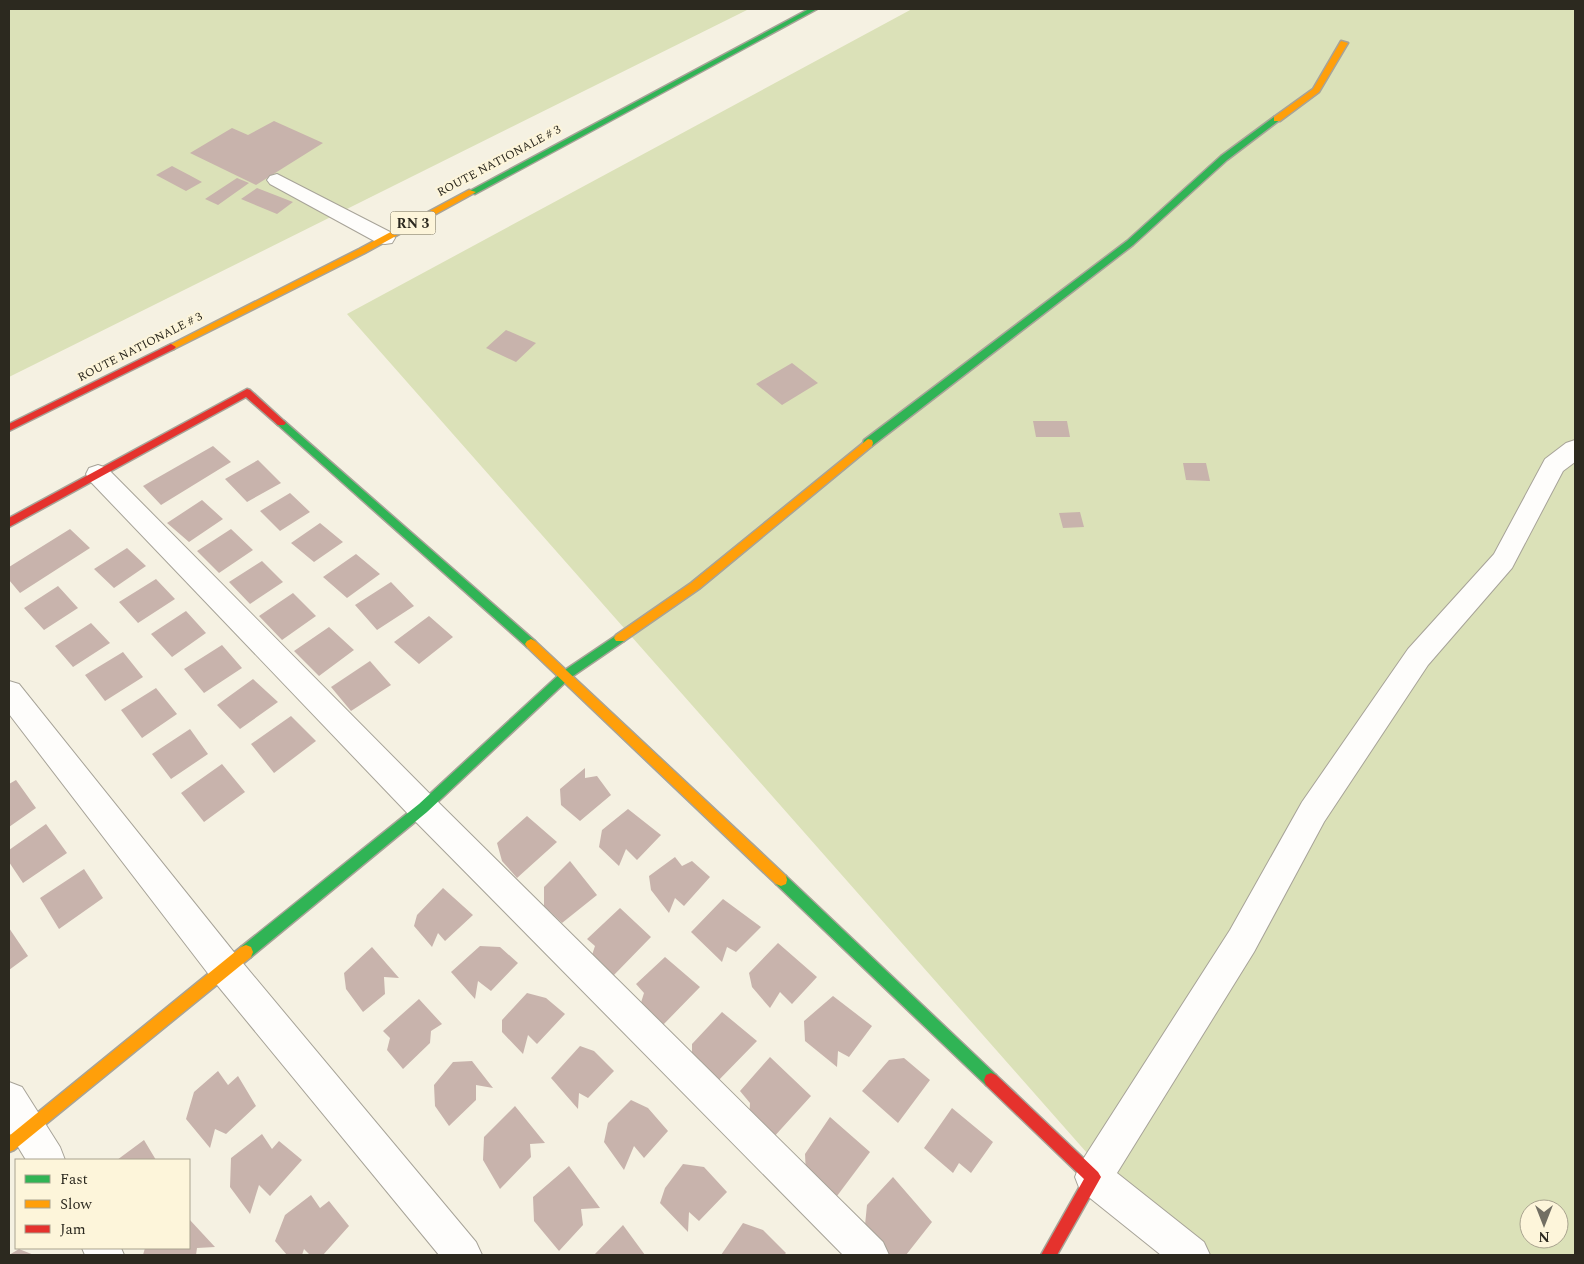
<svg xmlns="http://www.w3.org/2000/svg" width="1584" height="1264" font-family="Spectral,serif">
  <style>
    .green { fill: #dbe1b8; fill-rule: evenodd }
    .building { fill: #c8b3ac }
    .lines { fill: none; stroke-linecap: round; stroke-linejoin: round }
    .street-casing { stroke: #a7a398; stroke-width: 2 }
    .fast-casing { stroke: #a7a398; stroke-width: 3 }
    .slow-casing { stroke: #a7a398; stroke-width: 3 }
    .jam-casing { stroke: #a7a398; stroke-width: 3 }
    .street { fill: #fefdfb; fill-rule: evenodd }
    .fast { fill: #30b455; fill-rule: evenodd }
    .slow { fill: #ff9f0a; fill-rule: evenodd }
    .jam { fill: #e5322d; fill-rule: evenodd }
    .labels { text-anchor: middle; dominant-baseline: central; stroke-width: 4; stroke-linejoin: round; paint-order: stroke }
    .far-street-label { font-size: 12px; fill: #2c291f; stroke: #fdf5da }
    .shield { fill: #fdf5da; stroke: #6b6657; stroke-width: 1 }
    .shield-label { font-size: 14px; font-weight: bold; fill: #2c291f }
  </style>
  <rect width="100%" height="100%" fill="#f5f1e2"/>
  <path class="green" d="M 9,9 L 749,9 L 9,377 Z
    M 912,9 L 1575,9 L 1575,1255 L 1177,1255 L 347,314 ZM 1529,1209 L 1559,1209 L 1559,1239 L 1529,1239 Z"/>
  <path class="building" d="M 274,121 L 323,143 L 256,185 L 190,153 L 232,128 L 248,135 Z
    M 172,166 L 191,176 L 202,182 L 186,191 L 156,175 Z
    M 237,178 L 249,183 L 218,205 L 205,199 Z
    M 257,188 L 293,202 L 277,214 L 241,199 Z
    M 506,330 L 536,343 L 516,362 L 486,348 Z
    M 792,363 L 818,383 L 782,405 L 756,384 Z
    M 1033,421 L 1067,421 L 1070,437 L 1036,437 Z
    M 213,446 L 231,462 L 161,505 L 143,486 Z
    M 258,460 L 281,483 L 247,502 L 225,479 Z
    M 1183,463 L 1206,463 L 1210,481 L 1186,480 Z
    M 290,493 L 310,512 L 280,531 L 260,511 Z
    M 202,500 L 223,519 L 189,542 L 167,523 Z
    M 1080,512 L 1084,527 L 1063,528 L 1059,513 Z
    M 320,523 L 343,542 L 314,562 L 291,543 Z
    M 70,529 L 90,548 L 20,593 L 9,580 L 9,567 Z
    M 231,529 L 253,550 L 219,573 L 197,551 Z
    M 127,548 L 146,566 L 114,588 L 94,569 Z
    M 356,554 L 380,574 L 347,598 L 323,577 Z
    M 262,561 L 283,582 L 250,604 L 229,582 Z
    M 156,579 L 175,599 L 138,623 L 119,602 Z
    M 391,582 L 414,606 L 377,630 L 355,605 Z
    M 58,586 L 78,608 L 44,630 L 24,608 Z
    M 293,593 L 316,616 L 282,640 L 259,616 Z
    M 186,611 L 206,633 L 172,657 L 151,634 Z
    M 429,616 L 453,637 L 419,664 L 394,642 Z
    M 91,623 L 110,643 L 73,667 L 55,646 Z
    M 329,627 L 354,650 L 319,676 L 294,651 Z
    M 222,645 L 242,668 L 204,693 L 184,669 Z
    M 123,652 L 143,677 L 105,701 L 85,675 Z
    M 370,661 L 391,685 L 351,711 L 331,687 Z
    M 253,679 L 278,702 L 240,729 L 217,705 Z
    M 156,688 L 177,714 L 142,738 L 121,710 Z
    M 291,716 L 316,741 L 274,773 L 251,744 Z
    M 190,729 L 208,754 L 171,779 L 152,754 Z
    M 222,764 L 245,792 L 204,822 L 181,793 Z
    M 585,768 L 585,778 L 597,776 L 611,795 L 580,821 L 561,805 L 560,789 Z
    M 16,780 L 36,808 L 9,827 L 9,784 Z
    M 628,809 L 661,835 L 637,860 L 626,849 L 619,866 L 599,847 L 602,830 Z
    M 527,816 L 557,842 L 517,878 L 502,861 L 497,843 Z
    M 46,824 L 67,853 L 23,883 L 9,862 L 9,850 Z
    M 675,857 L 682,866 L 692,861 L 710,877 L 684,906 L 675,898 L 669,913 L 651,890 L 649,876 Z
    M 570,861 L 597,895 L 562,923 L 544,906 L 544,887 Z
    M 84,869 L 103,898 L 59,929 L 40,898 Z
    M 443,888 L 473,915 L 445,941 L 438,933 L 432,947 L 414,926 L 417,915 Z
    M 723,899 L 761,927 L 736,952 L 727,947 L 722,962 L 691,932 Z
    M 620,908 L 651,937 L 613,976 L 591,958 L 595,946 L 587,939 Z
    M 9,928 L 28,956 L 9,970 Z
    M 778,943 L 817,977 L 792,1004 L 780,992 L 770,1008 L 752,987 L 749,973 Z
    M 480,946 L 500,947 L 518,963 L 491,991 L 478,981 L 475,999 L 451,972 Z
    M 372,947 L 399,978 L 384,977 L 385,994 L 363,1012 L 346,989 L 344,973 Z
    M 665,957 L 700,987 L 661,1027 L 639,1009 L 644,993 L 636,984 Z
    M 527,993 L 546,998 L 565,1014 L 537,1044 L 528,1035 L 523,1054 L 502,1032 L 502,1020 Z
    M 833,996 L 872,1026 L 849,1057 L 838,1051 L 837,1067 L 805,1041 L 804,1021 Z
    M 419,999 L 442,1024 L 431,1031 L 430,1043 L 403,1069 L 387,1050 L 390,1038 L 383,1031 Z
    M 722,1012 L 757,1041 L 713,1086 L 692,1066 L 692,1044 Z
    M 580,1046 L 594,1051 L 614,1071 L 588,1098 L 579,1093 L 578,1109 L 551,1078 Z
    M 770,1057 L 811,1096 L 772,1139 L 749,1119 L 750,1103 L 740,1091 Z
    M 904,1058 L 930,1080 L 898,1123 L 862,1091 L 889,1060 Z
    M 472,1061 L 493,1088 L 476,1085 L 476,1100 L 449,1126 L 435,1106 L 434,1085 L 453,1062 Z
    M 218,1071 L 228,1085 L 238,1076 L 256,1106 L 226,1134 L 215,1129 L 210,1148 L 186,1119 L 194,1092 Z
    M 631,1100 L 648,1108 L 668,1131 L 644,1158 L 634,1146 L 624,1170 L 604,1142 L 608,1123 Z
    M 515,1106 L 545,1143 L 530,1144 L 531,1157 L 500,1189 L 483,1160 L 484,1137 Z
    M 952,1108 L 993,1142 L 971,1173 L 959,1163 L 953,1173 L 924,1148 Z
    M 830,1117 L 870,1152 L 834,1200 L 806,1175 L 805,1154 Z
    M 262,1134 L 272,1149 L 279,1141 L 302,1160 L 270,1196 L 259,1185 L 250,1214 L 230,1187 L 231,1158 Z
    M 144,1140 L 156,1160 L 117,1160 Z
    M 683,1164 L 704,1167 L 727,1192 L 699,1221 L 689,1212 L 688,1232 L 660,1203 L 665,1188 Z
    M 569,1166 L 600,1208 L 581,1209 L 583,1225 L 559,1251 L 534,1221 L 533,1197 Z
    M 893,1177 L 932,1222 L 906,1255 L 886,1255 L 869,1243 L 865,1225 L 867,1205 Z
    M 311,1195 L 320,1208 L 329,1201 L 349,1226 L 323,1255 L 310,1255 L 304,1249 L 302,1255 L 287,1255 L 275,1241 L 285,1215 Z
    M 189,1219 L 215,1247 L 197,1248 L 196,1255 L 143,1255 L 145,1248 L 189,1248 Z
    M 743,1223 L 763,1230 L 786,1253 L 784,1255 L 721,1255 Z
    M 623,1225 L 645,1255 L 594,1255 Z
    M 19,1249 L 34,1255 L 9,1255 Z"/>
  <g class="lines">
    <defs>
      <path id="street" d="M 277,174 L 392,233 L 395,238 L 392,243 L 385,244 L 378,243 L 270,184 L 267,180 L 270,176 Z
        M 1575,440 L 1575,462 L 1563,471 L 1512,568 L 1428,665 L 1324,822 L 1254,952 L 1117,1173 L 1204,1242 L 1210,1255 L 1161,1255 L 1080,1190 L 1075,1177 L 1080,1164 L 1230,930 L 1302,802 L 1408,649 L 1494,554 L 1545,459 L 1566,443 Z
        M 98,465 L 107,468 L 434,798 L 883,1242 L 889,1255 L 843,1255 L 412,818 L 89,480 L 86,474 L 89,468 Z
        M 9,681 L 19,684 L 237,956 L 476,1242 L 482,1255 L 439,1255 L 213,980 L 9,714 Z
        M 9,1082 L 22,1087 L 60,1147 L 65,1160 L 26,1160 L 9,1132 Z
        M 82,1248 L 121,1248 L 124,1255 L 85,1255 Z"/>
      <path id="fast" d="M 809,9 L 817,9 L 475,194 L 468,192 Z
        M 1274,117 L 1281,119 L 1227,160 L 1133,245 L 872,446 L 864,446 L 863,443 L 864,440 L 1127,241 L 1221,156 Z
        M 281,420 L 284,421 L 535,641 L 537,644 L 535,647 L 527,647 L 278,425 L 276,423 Z
        M 620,633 L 624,635 L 626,638 L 624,641 L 570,678 L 427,812 L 251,957 L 246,959 L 241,957 L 239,952 L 241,947 L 419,804 L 562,672 Z
        M 781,874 L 786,876 L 996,1075 L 998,1080 L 996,1085 L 991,1087 L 986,1085 L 776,884 L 775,880 L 776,876 Z"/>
      <path id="slow" d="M 1341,41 L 1348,43 L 1319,92 L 1280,121 L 1274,121 L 1274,117 L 1313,89 Z
        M 469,190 L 476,192 L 365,253 L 174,349 L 171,350 L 166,347 L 359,249 Z
        M 868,439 L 872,440 L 873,443 L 872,446 L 699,589 L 624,641 L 616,641 L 614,638 L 616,635 L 691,583 Z
        M 531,639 L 535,641 L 786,876 L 787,880 L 786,884 L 781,886 L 776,884 L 527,647 L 525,644 L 527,641 Z
        M 246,945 L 251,947 L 253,952 L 251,957 L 14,1150 L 9,1152 L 9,1136 L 241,947 Z"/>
      <path id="jam" d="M 171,344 L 176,347 L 174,349 L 9,431 L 9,424 Z
        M 247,389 L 250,390 L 284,421 L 286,423 L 284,425 L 278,425 L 246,397 L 9,527 L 9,518 Z
        M 991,1073 L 996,1075 L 1098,1172 L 1101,1177 L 1057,1255 L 1041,1255 L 1084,1179 L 986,1085 L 984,1080 L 986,1075 Z"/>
    </defs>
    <use href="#street" class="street-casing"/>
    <use href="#fast" class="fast-casing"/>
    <use href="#slow" class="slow-casing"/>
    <use href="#jam" class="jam-casing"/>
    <use href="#street" class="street"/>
    <use href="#fast" class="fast"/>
    <use href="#slow" class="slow"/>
    <use href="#jam" class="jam"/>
  </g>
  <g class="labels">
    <g class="far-street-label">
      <text transform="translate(499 161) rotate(-28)">ROUTE NATIONALE # 3</text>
      <text transform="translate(140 347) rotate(-27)">ROUTE NATIONALE # 3</text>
    </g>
    <rect class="shield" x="390.5" y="211.5" width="45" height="23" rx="4"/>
    <g class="shield-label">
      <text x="413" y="223">RN 3</text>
    </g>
  </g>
  <rect width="1584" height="1264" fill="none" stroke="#2c291f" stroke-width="20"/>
  <rect x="15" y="1159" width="175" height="90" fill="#fdf5da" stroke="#a9a38f"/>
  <rect x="25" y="1175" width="25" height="8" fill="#30b455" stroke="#a9a38f"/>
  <text x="60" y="1184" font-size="15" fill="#2c291f">Fast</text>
  <rect x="25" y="1200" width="25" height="8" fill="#ff9f0a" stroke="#a9a38f"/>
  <text x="60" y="1209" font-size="15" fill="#2c291f">Slow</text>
  <rect x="25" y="1225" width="25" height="8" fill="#e5322d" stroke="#a9a38f"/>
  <text x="60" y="1234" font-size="15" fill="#2c291f">Jam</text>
  <g transform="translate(1544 1224) rotate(180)"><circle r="24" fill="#fdf5da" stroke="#a9a38f"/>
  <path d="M0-4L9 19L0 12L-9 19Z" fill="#726f63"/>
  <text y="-8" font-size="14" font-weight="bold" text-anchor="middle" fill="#2c291f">N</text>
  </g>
</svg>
